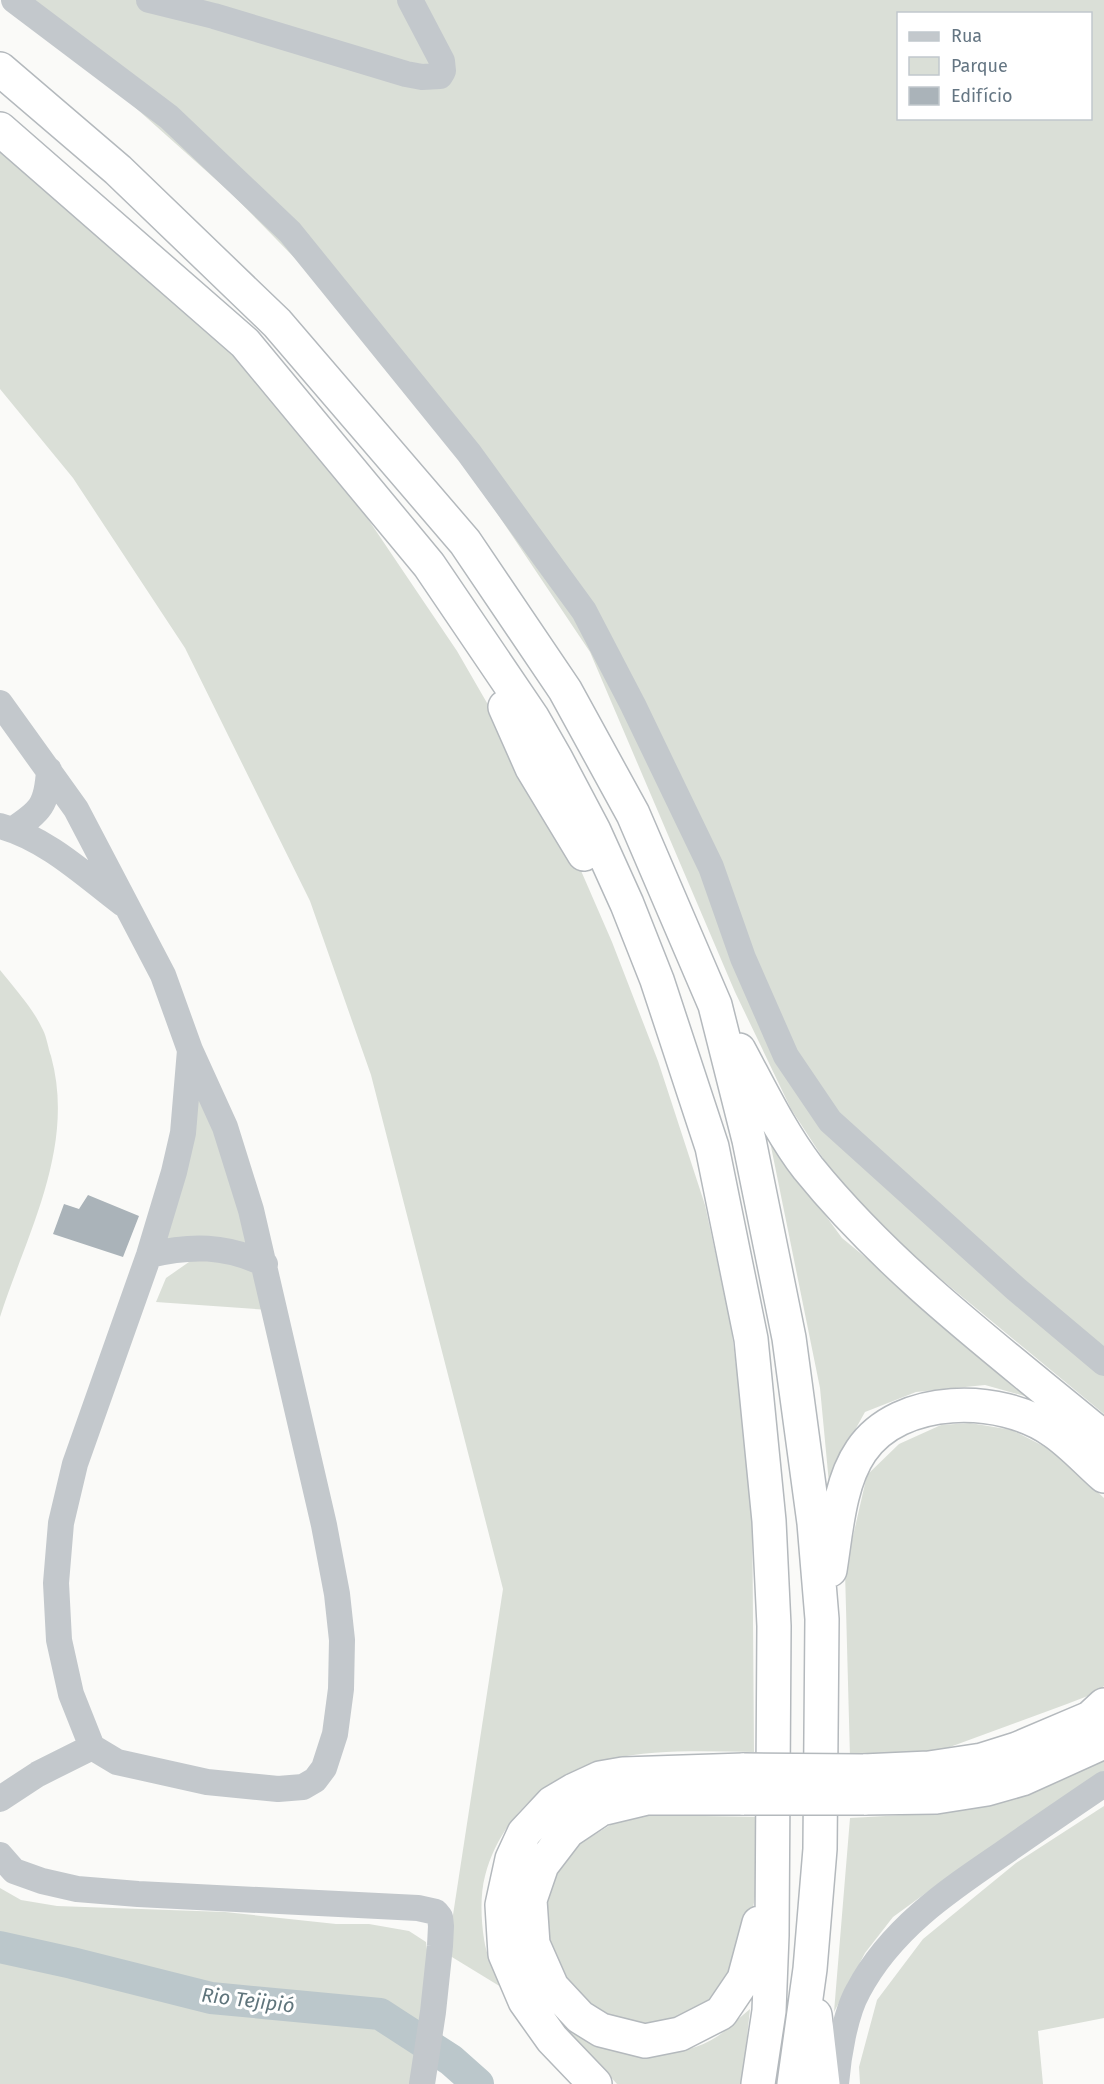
<svg xmlns="http://www.w3.org/2000/svg" width="1104" height="2084" font-family="'Fira Sans',sans-serif">
  <style>
    .green { fill: #dadfd7; fill-rule: evenodd }
    .lines { fill: none; stroke-linecap: round; stroke-linejoin: round }
    .river { stroke: #bbc7cb; stroke-width: 32 }
    .building { fill: #aab3b9 }
    .highway-casing { stroke: #b4b9bd; stroke-width: 36 }
    .minor { stroke: #c3c8cc; stroke-width: 26 }
    .highway { stroke: #fff; stroke-width: 33 }
    .highway-bridge-casing { stroke: #b4b9bd; stroke-width: 36; stroke-linecap: butt }
    .highway-bridge { stroke: #fff; stroke-width: 33 }
    .labels { text-anchor: middle; dominant-baseline: central; stroke-width: 6; stroke-linejoin: round; paint-order: stroke }
    .water-label { font-size: 20px; font-style: italic; fill: #60757c; stroke: #fff }
  </style>
  <rect width="100%" height="100%" fill="#fafaf8"/>
  <path class="green" d="M 1,0 L 1104,0 L 1104,1414 L 919,1261 L 845,1192 L 791,1109 L 735,992 L 590,652 L 497,513 L 368,333 L 232,194 L 119,93 L 22,14 ZM 898,14 L 1090,14 L 1090,118 L 898,118 Z
    M 0,144 L 241,360 L 345,485 L 457,651 L 572,850 L 612,942 L 658,1061 L 705,1205 L 731,1326 L 752,1489 L 754,1752 C 705,1751 657,1749 608,1759 C 550,1772 500,1817 485,1876 C 480,1895 481,1919 484,1939 C 486,1955 495,1972 501,1987 L 447,1954 L 503,1589 L 371,1075 L 310,901 L 185,648 L 73,478 L 0,389 Z
    M 0,970 C 15,989 33,1008 43,1030 C 47,1038 48,1048 51,1056 C 76,1147 27,1233 0,1317 Z
    M 190,1050 L 265,1264 L 158,1253 Z
    M 765,1117 L 809,1193 L 842,1238 L 1039,1400 L 985,1385 L 916,1392 L 865,1412 L 845,1448 L 832,1515 L 820,1388 Z
    M 199,1255 L 255,1266 L 270,1310 L 156,1302 L 166,1278 Z
    M 970,1423 L 1012,1430 L 1055,1452 L 1104,1498 L 1104,1686 L 1098,1692 L 1067,1704 L 939,1751 L 850,1758 L 845,1571 L 867,1475 L 899,1444 L 941,1425 Z
    M 1104,1756 L 1104,1771 L 1062,1798 L 956,1871 L 893,1917 L 865,1953 L 834,2012 L 850,1818 L 940,1813 L 1038,1785 Z
    M 1104,1806 L 1104,2018 L 1038,2031 L 1043,2084 L 860,2084 L 859,2067 L 877,2000 L 923,1939 L 1016,1863 Z
    M 649,1815 L 760,1817 L 757,1885 L 743,1966 L 720,2001 L 684,2022 L 632,2026 L 592,2009 L 561,1982 L 545,1944 L 547,1902 L 557,1873 L 581,1843 L 612,1824 Z
    M 0,1888 L 21,1900 L 57,1906 L 225,1912 L 336,1924 L 369,1924 L 409,1931 L 426,1942 L 428,1958 L 412,2084 L 0,2084 Z
    M 750,2009 L 742,2084 L 617,2084 L 566,2028 C 608,2055 674,2065 718,2036 C 729,2028 740,2017 750,2009 Z"/>
  <g class="lines">
    <path class="river" d="M 0,1947 L 72,1963 L 211,1998 L 380,2014 L 451,2060 L 478,2084"/>
  </g>
  <path class="building" d="M 88,1195 L 139,1216 L 123,1257 L 53,1234 L 64,1204 L 79,1209 Z"/>
  <g class="lines">
    <defs>
      <path id="highway" d="M 0,69 L 118,170 L 277,323 L 465,542 L 565,690 L 633,814 L 715,1005 L 749,1140 L 789,1338 L 814,1523 L 822,1619 L 820,1849 L 810,1969 L 794,2084
        M 0,129 L 245,343 L 429,565 L 532,717 L 556,759 L 594,831 L 627,904 L 657,980 L 712,1147 L 751,1339 L 769,1521 L 774,1626 L 772,1935 L 769,2011 L 758,2084
        M 505,707 L 532,768 L 584,854
        M 739,1050 C 760,1089 781,1133 808,1168 C 892,1272 1002,1353 1104,1438
        M 830,1570 C 836,1533 839,1483 861,1451 C 899,1394 1001,1394 1053,1431 C 1071,1443 1087,1461 1104,1476
        M 863,1771 L 929,1768 L 982,1760 L 1017,1749 L 1090,1718 L 1104,1705
        M 744,1798 L 647,1798 L 601,1809 L 568,1831 L 542,1865 L 530,1900 L 533,1944 L 552,1987 L 580,2017 L 601,2030 L 645,2041 L 680,2034 L 721,2013 L 744,1979 L 759,1923
        M 864,1798 L 936,1797 L 987,1789 L 1022,1779 L 1104,1742
        M 815,2015 L 823,2084
        M 595,2084 L 552,2039 L 525,2001 L 505,1954 L 502,1905 L 512,1859 L 524,1833 L 552,1803 L 574,1790 L 600,1778 L 623,1774 L 744,1770"/>
    </defs>
    <use href="#highway" class="highway-casing"/>
    <path class="minor" d="M 14,0 L 169,117 L 290,232 L 469,453 L 584,611 L 633,705 L 711,867 L 743,958 L 786,1056 L 830,1121 L 1016,1289 L 1104,1363
      M 149,0 L 214,16 L 406,74 L 422,77 L 440,76 L 443,71 L 442,61 L 410,0
      M 0,703 L 76,809 L 163,975 L 190,1050 L 225,1127 L 251,1210 L 324,1525 L 337,1594 L 342,1640 L 341,1689 L 335,1734 L 324,1768 L 315,1780 L 303,1787 L 278,1789 L 207,1782 L 117,1762 L 92,1747 L 71,1694 L 59,1640 L 56,1583 L 61,1523 L 75,1464 L 149,1255 L 174,1172 L 183,1133 L 190,1050
      M 0,826 C 46,838 86,876 123,904
      M 12,830 C 41,811 47,805 49,770
      M 149,1255 C 191,1245 225,1245 265,1264
      M 0,1799 L 38,1774 L 92,1747
      M 0,1855 L 14,1871 L 42,1881 L 77,1889 L 138,1894 L 418,1908 L 436,1912 L 440,1917 L 441,1926 L 440,1946 L 433,2012 L 422,2084
      M 836,2084 C 838,2058 845,2014 858,1991 C 890,1930 946,1892 1002,1854 C 1036,1830 1070,1807 1104,1784"/>
    <use href="#highway" class="highway"/>
    <defs>
      <path id="highway-bridge" d="M 744,1770 L 863,1771
        M 744,1798 L 864,1798"/>
    </defs>
    <use href="#highway-bridge" class="highway-bridge-casing"/>
    <use href="#highway-bridge" class="highway-bridge"/>
  </g>
  <g class="labels">
    <g class="water-label">
      <text transform="translate(248 2000) rotate(7)">Rio Tejipió</text>
    </g>
  </g>
  <rect x="897" y="12" width="195" height="108" fill="#ffffff" stroke="#c1c8cd" stroke-width="1.5"/>
  <rect x="909" y="32" width="30" height="9" fill="#c3c8cc" stroke="#c1c8cd" stroke-width="1.5"/>
  <text x="951" y="42" font-size="18" fill="#657683">Rua</text>
  <rect x="909" y="57" width="30" height="18" fill="#dadfd7" stroke="#c1c8cd" stroke-width="1.5"/>
  <text x="951" y="72" font-size="18" fill="#657683">Parque</text>
  <rect x="909" y="87" width="30" height="18" fill="#aab3b9" stroke="#c1c8cd" stroke-width="1.5"/>
  <text x="951" y="102" font-size="18" fill="#657683">Edifício</text>
</svg>
